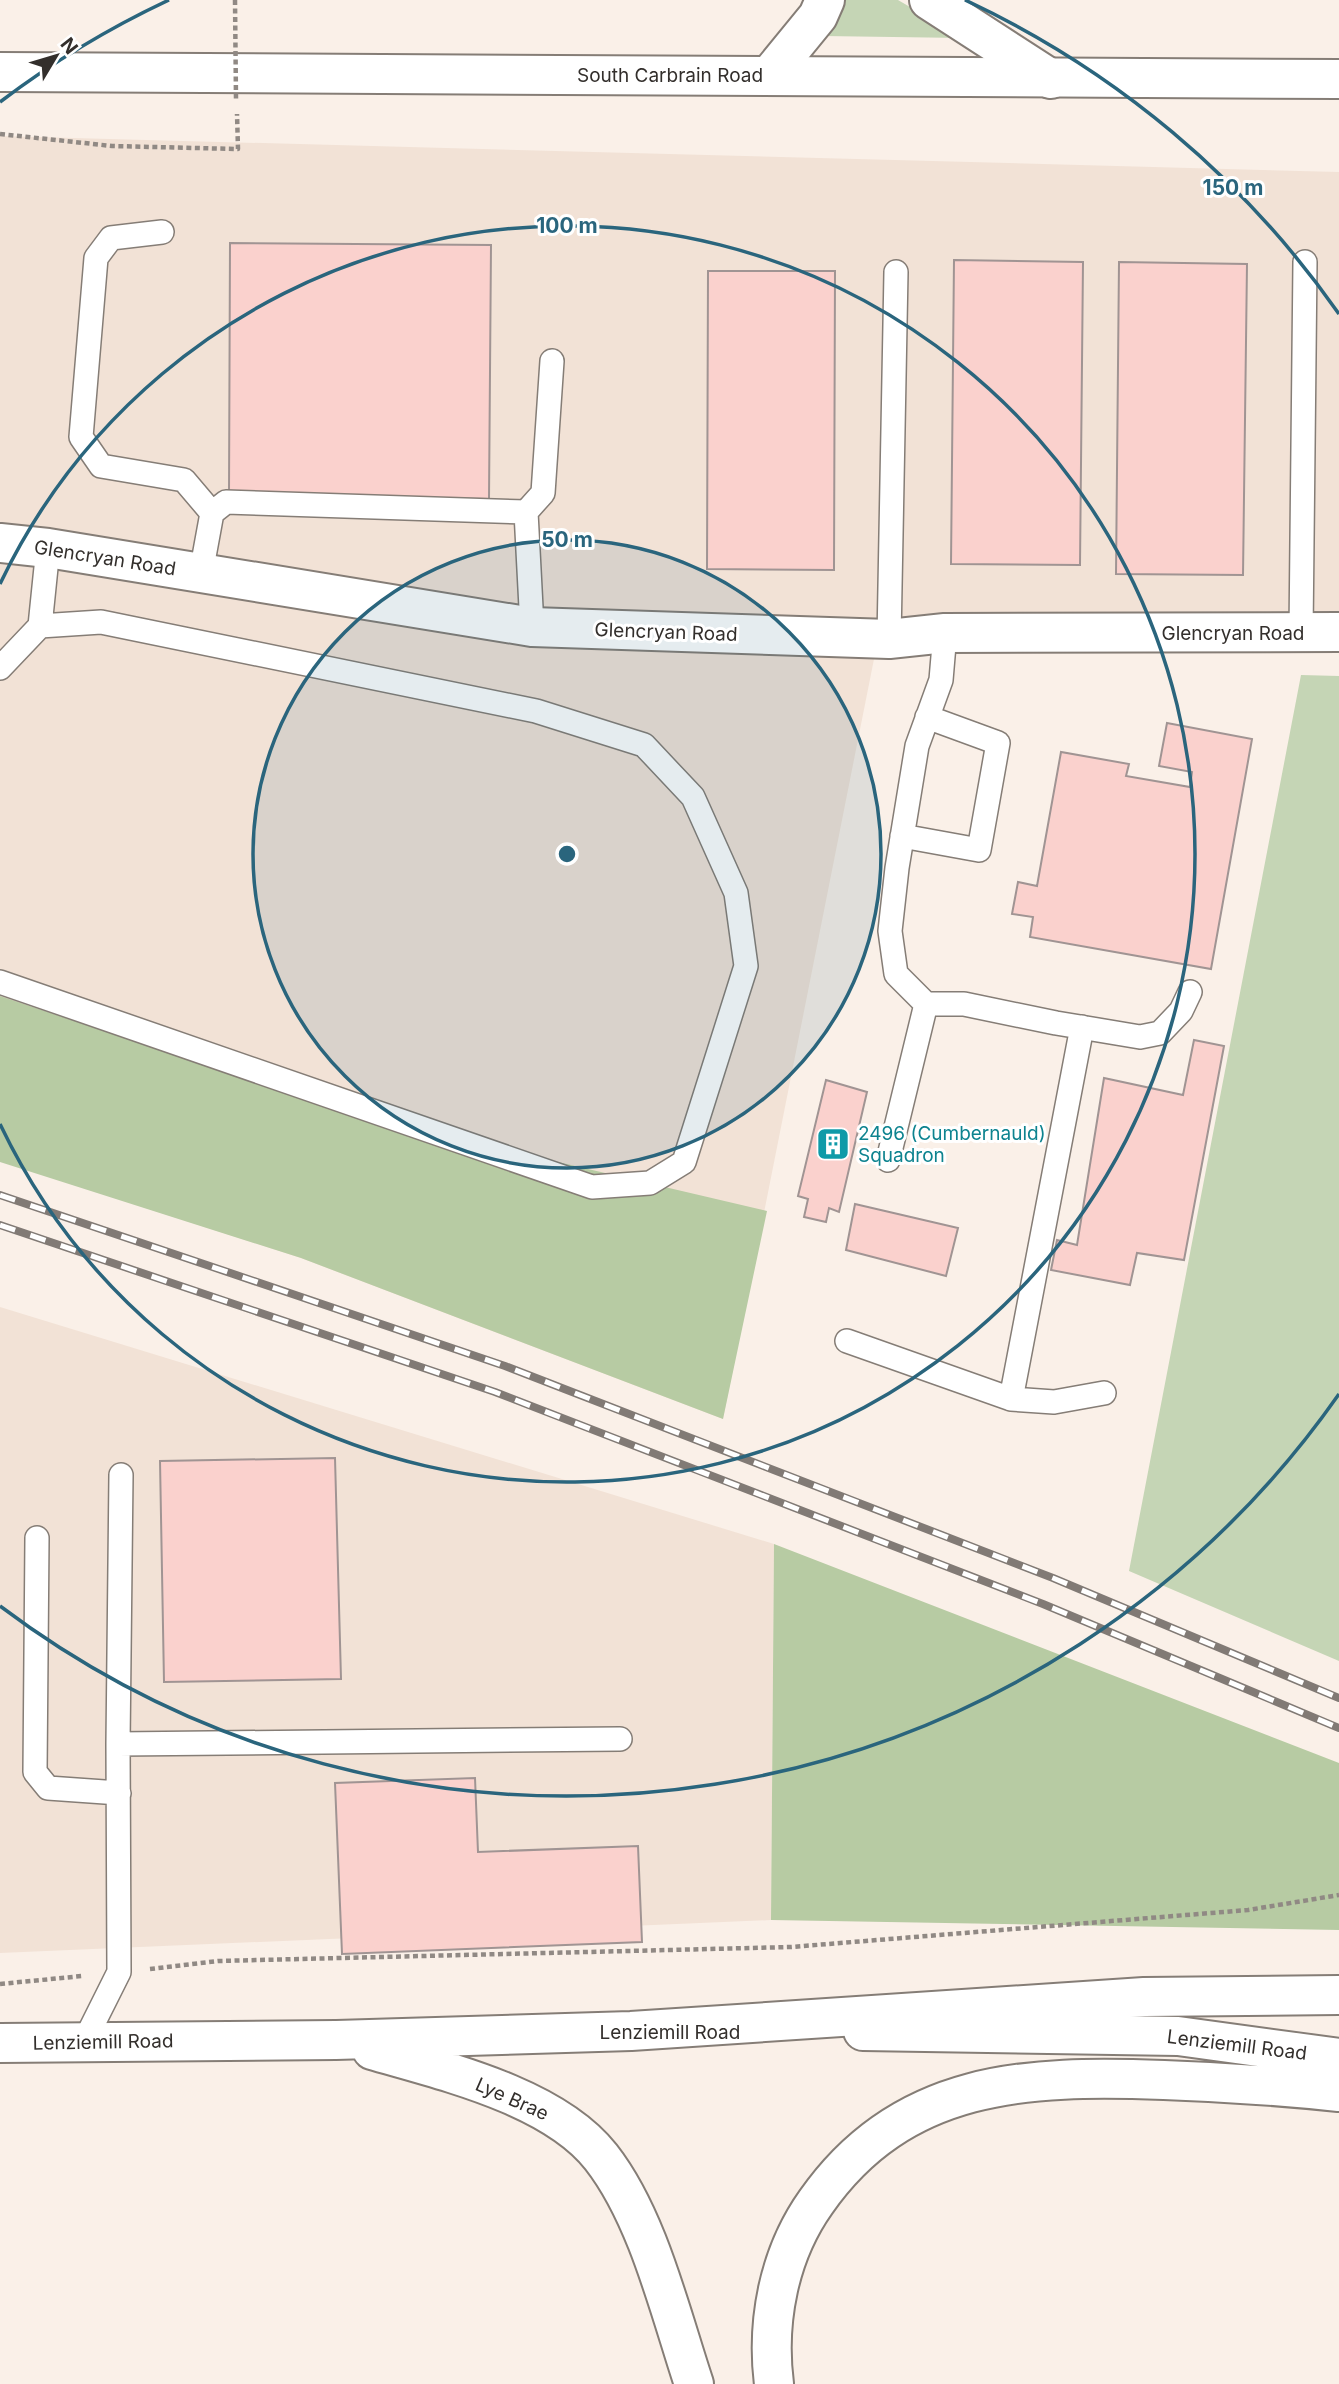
<svg xmlns="http://www.w3.org/2000/svg" width="1339" height="2384" font-family="Inter,sans-serif">
  <style>
    .built { fill: #f2e2d6 }
    .green { fill: #c5d5b5 }
    .forest { fill: #b7cba3 }
    .building { fill: #fad1cd; stroke: #a09493; stroke-width: 2 }
    .lines { fill: none; stroke-linecap: round; stroke-linejoin: round }
    .service-casing { stroke: #857d76; stroke-width: 26 }
    .minor-casing { stroke: #857d76; stroke-width: 42 }
    .tertiary-casing { stroke: #857d76; stroke-width: 42 }
    .secondary-casing { stroke: #857d76; stroke-width: 42 }
    .path { stroke: #908984; stroke-width: 4.5; stroke-dasharray: 5 3.5; stroke-linecap: butt }
    .service { stroke: #fff; stroke-width: 23 }
    .minor { stroke: #fff; stroke-width: 38 }
    .tertiary { stroke: #fff; stroke-width: 38 }
    .secondary { stroke: #fff; stroke-width: 38 }
    .rail-casing { stroke: #817a75; stroke-width: 8 }
    .rail { stroke: #fff; stroke-width: 5; stroke-dasharray: 16; stroke-linecap: butt }
    .path-bridge { stroke: #908984; stroke-width: 4.5; stroke-dasharray: 5 3.5; stroke-linecap: butt }
    .ring { fill: none; stroke: #2a657d; stroke-width: 3.5 }
    .labels { text-anchor: middle; dominant-baseline: central; stroke-width: 6; stroke-linejoin: round; paint-order: stroke }
    .street-label { font-size: 19px; fill: #332f2c; stroke: #fff }
    .culture-label { font-size: 19px; fill: #0d838f; stroke: #fff; text-anchor: start }
    .centre { fill: #2a657d; stroke: #fff; stroke-width: 3.5 }
    .ring-label { font-size: 21px; text-anchor: middle; font-weight: bold; fill: #2a657d; stroke: #fff; stroke-width: 6; stroke-linejoin: round; paint-order: stroke }
  </style>
  <rect width="100%" height="100%" fill="#faf0e8"/>
  <path class="built" d="M 0,136 L 1339,172 L 1339,652 L 876,649 L 723,1419 L 301,1258 L 0,1161 Z
    M 0,1307 L 774,1544 L 771,1920 L 0,1953 Z"/>
  <path class="green" d="M 844,0 L 898,0 L 963,38 L 823,36 Z
    M 1301,675 L 1339,676 L 1339,1661 L 1129,1571 Z"/>
  <path class="forest" d="M 0,996 L 349,1113 L 767,1211 L 723,1419 L 301,1258 L 0,1162 Z
    M 774,1544 L 1339,1763 L 1339,1930 L 771,1920 Z"/>
  <path class="building" d="M 230,243 L 491,245 L 489,499 L 229,496 Z
    M 954,260 L 1083,262 L 1080,565 L 951,564 Z
    M 1119,262 L 1247,264 L 1243,575 L 1116,574 Z
    M 708,271 L 835,271 L 834,570 L 707,569 Z
    M 1167,723 L 1252,739 L 1211,969 L 1030,937 L 1033,917 L 1012,914 L 1018,882 L 1037,886 L 1061,752 L 1129,764 L 1126,776 L 1190,787 L 1192,772 L 1159,766 Z
    M 1194,1040 L 1224,1046 L 1184,1260 L 1137,1253 L 1130,1285 L 1051,1270 L 1057,1240 L 1077,1245 L 1104,1078 L 1183,1095 Z
    M 826,1080 L 867,1092 L 839,1212 L 829,1208 L 826,1222 L 804,1217 L 808,1199 L 798,1196 Z
    M 855,1204 L 958,1228 L 946,1276 L 846,1250 Z
    M 335,1458 L 341,1679 L 164,1682 L 160,1461 Z
    M 475,1778 L 478,1852 L 638,1846 L 642,1942 L 342,1954 L 335,1783 Z"/>
  <g class="lines">
    <defs>
      <path id="service" d="M 162,232 L 111,238 L 96,258 L 81,437 L 101,466 L 184,480 L 212,513
        M 526,512 L 543,493 L 552,361
        M 201,573 L 212,513 L 226,502 L 526,512 L 532,627
        M 945,633 L 941,680 L 917,746 L 897,868 L 890,931 L 896,974 L 926,1004 L 964,1004 L 1056,1023 L 1140,1037 L 1160,1033 L 1181,1011 L 1190,992
        M 1301,633 L 1305,262
        M 889,639 L 896,272
        M 0,668 L 40,626 L 48,548
        M 902,836 L 979,850 L 998,743 L 927,717
        M 0,982 L 592,1187 L 650,1183 L 684,1162 L 746,966 L 736,893 L 693,797 L 644,745 L 536,711 L 101,622 L 40,626
        M 888,1160 L 926,1004
        M 847,1341 L 1011,1399 L 1054,1402 L 1104,1393
        M 1011,1399 L 1082,1027
        M 37,1538 L 35,1772 L 48,1788 L 119,1793
        M 118,1744 L 121,1475
        M 84,2042 L 119,1972 L 118,1744 L 620,1739"/>
      <path id="minor" d="M 929,0 L 1051,79
        M 769,76 L 818,16 L 825,0
        M 0,543 L 48,548 L 532,627 L 889,639 L 945,633 L 1339,632"/>
      <path id="tertiary" d="M 0,72 L 1339,79
        M 863,2031 L 1178,2036 L 1339,2058
        M 774,2384 C 766,2321 779,2254 816,2202 C 902,2079 1027,2075 1164,2080 C 1223,2082 1281,2086 1339,2092"/>
      <path id="secondary" d="M 0,2043 L 336,2040 L 631,2031 L 1144,1997 L 1339,1995
        M 372,2050 C 444,2071 553,2096 601,2157 C 648,2217 670,2312 694,2384"/>
    </defs>
    <use href="#service" class="service-casing"/>
    <use href="#minor" class="minor-casing"/>
    <use href="#tertiary" class="tertiary-casing"/>
    <use href="#secondary" class="secondary-casing"/>
    <path class="path" d="M 0,134 L 112,146 L 238,149 L 237,114
      M 150,1969 L 218,1961 L 791,1947 L 1248,1910 L 1339,1895
      M 0,1984 L 82,1976"/>
    <use href="#service" class="service"/>
    <use href="#minor" class="minor"/>
    <use href="#tertiary" class="tertiary"/>
    <use href="#secondary" class="secondary"/>
    <defs>
      <path id="rail" d="M 0,1195 L 505,1366 L 1053,1578 L 1339,1698
        M 0,1225 L 495,1392 L 1043,1604 L 1339,1728"/>
    </defs>
    <use href="#rail" class="rail-casing"/>
    <use href="#rail" class="rail"/>
    <path class="path-bridge" d="M 235,0 L 236,99"/>
  </g>
  <circle cx="567" cy="854" r="314" fill="#2a657d" fill-opacity=".12"/>
  <g class="ring">
    <circle cx="567" cy="854" r="314"/>
    <path d="M0 584A628 628 0 1 1 0 1124"/>
    <path d="M1339 1394A942 942 0 0 1 0 1606M0 102A942 942 0 0 1 169 0M965 0A942 942 0 0 1 1339 314"/>
  </g>
  <defs>
    <symbol id="building-square" viewBox="-11 -11 22 22"><rect x="-9" y="-9" width="18" height="18" rx="4" fill="#0f9aa8" stroke="#fff"/><path d="M-4-6H4V6H1V3H-1V6H-4ZM-2.5-4.3h1.7v1.8h-1.7ZM.8-4.3h1.7v1.8H.8ZM-2.5-1h1.7V.8h-1.7ZM.8-1h1.7V.8H.8Z" fill="#fff"/></symbol>
  </defs>
  <g fill-rule="evenodd">
    <use href="#building-square" x="814" y="1125" width="38" height="38"/>
  </g>
  <g class="labels">
    <g class="street-label">
      <text x="670" y="75">South Carbrain Road</text>
      <text transform="translate(105 558) rotate(9)">Glencryan Road</text>
      <text transform="translate(666 632) rotate(2)">Glencryan Road</text>
      <text x="1233" y="633">Glencryan Road</text>
      <text x="670" y="2032">Lenziemill Road</text>
      <text transform="translate(103 2042) rotate(-1)">Lenziemill Road</text>
      <text transform="translate(1237 2045) rotate(7)">Lenziemill Road</text>
      <text transform="translate(512 2099) rotate(24)">Lye Brae</text>
    </g>
    <g class="culture-label">
      <text x="858" y="1133">2496 (Cumbernauld)<tspan x="858" dy="22">Squadron</tspan></text>
    </g>
  </g>
  <circle cx="567" cy="854" r="10" class="centre"/>
  <g class="ring-label">
    <text x="1233" y="195">150 m</text>
    <text x="567" y="233">100 m</text>
    <text x="567" y="547">50 m</text>
  </g>
  <g transform="translate(56 56) rotate(52)" stroke="#ffffff" stroke-width="5" paint-order="stroke">
  <path d="M0-5L12 26L0 18L-12 26Z" fill="#332f2c"/>
  <text y="-10" font-size="19" font-weight="bold" text-anchor="middle" fill="#332f2c">N</text>
  </g>
</svg>
